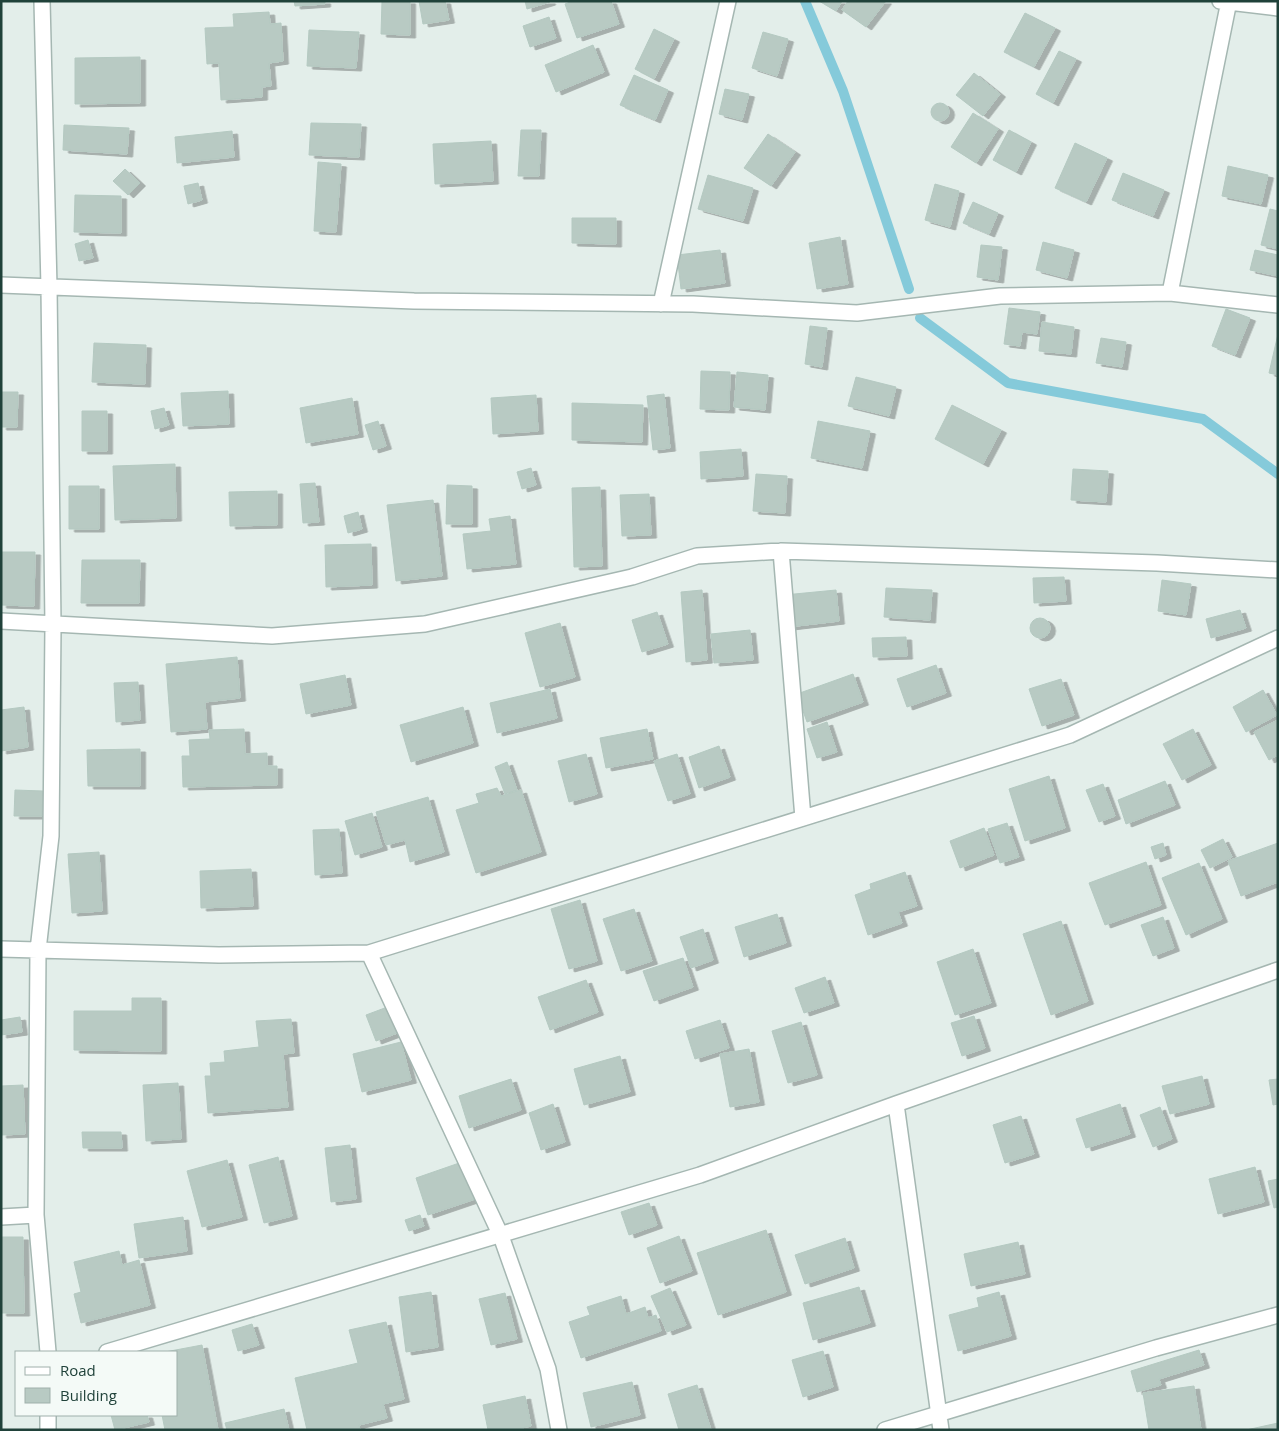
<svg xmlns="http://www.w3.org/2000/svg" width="1279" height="1431" font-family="'Open Sans',sans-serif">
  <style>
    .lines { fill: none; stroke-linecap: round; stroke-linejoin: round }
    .stream { stroke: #85cada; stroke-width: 10 }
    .building { fill: #b8cac3; stroke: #b4c9c1; filter: url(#shadow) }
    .street-casing { stroke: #a5b7b2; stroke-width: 18 }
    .street { stroke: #fff; stroke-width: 15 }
  </style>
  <defs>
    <filter id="shadow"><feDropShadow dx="5.5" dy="3" stdDeviation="0" flood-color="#0004"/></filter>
  </defs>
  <rect width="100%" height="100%" fill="#e3eeea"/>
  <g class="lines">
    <path class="stream" d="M 805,1 L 843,91 L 909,289
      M 920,318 L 1008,383 L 1203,419 L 1278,474"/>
  </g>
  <path class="building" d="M 294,1 L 325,1 L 325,4 L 295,6 Z
    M 382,1 L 410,1 L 410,35 L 381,34 Z
    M 419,1 L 445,1 L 449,20 L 423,24 Z
    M 525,1 L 550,1 L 550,2 L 527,9 Z
    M 573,1 L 611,1 L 619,24 L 577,38 L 565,4 Z
    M 819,1 L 842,1 L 836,11 Z
    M 848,1 L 886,1 L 866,27 L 842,10 Z
    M 269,12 L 270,24 L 281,23 L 283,61 L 269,63 L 271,86 L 262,87 L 262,97 L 221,100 L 219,63 L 207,64 L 205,28 L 234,27 L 233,14 Z
    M 1025,13 L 1055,28 L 1034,67 L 1004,52 Z
    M 549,17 L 556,38 L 530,47 L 523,26 Z
    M 654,29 L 674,39 L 654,79 L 635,69 Z
    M 309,30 L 359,32 L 356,68 L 307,66 Z
    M 763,32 L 788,39 L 777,76 L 752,68 Z
    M 593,45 L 604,72 L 556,92 L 545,65 Z
    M 1059,51 L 1076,59 L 1053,103 L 1036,94 Z
    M 140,57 L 140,103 L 75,104 L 75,58 Z
    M 974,73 L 1000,94 L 983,116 L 956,95 Z
    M 634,75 L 668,90 L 655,120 L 620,105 Z
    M 725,89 L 749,94 L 742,120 L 719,114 Z
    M931 112a9 9 0 1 1 18 0a9 9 0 1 1-18 0Z
    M 973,113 L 998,129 L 976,163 L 951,147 Z
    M 311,123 L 361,124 L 359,157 L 309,155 Z
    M 64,125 L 129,128 L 127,154 L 63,150 Z
    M 521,130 L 541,130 L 539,176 L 518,176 Z
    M 1009,130 L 1031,142 L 1016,172 L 993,160 Z
    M 232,131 L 234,157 L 177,163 L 175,137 Z
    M 768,134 L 795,152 L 771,186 L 744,168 Z
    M 491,141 L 493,181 L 435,184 L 433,144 Z
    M 1075,143 L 1107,158 L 1086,202 L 1055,188 Z
    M 318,162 L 341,164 L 336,232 L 314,231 Z
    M 1228,166 L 1268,175 L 1261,204 L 1222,196 Z
    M 125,169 L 140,183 L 128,195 L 113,181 Z
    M 1123,173 L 1164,190 L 1153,216 L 1112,200 Z
    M 708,175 L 753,188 L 743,221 L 698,209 Z
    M 198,183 L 202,200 L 188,204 L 184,186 Z
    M 935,184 L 959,191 L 950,227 L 925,220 Z
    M 75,195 L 121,196 L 121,233 L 74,232 Z
    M 973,202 L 998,213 L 989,234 L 963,223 Z
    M 1270,209 L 1278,211 L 1278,249 L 1261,245 Z
    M 572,218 L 616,218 L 616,244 L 572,243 Z
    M 840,237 L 848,284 L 817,289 L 809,243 Z
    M 88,240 L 93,258 L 79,261 L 75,244 Z
    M 1043,242 L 1074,250 L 1067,278 L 1036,270 Z
    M 981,245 L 1002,247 L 998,280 L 977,277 Z
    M 720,250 L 725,283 L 681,289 L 677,255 Z
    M 1255,250 L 1278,255 L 1278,276 L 1250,270 Z
    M 1009,308 L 1040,312 L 1037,334 L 1022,332 L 1020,346 L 1004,344 Z
    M 1226,309 L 1250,318 L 1235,355 L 1212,346 Z
    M 1042,322 L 1074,327 L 1071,354 L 1039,351 Z
    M 810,326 L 827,328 L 822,367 L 805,364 Z
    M 1278,334 L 1278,375 L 1269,373 Z
    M 1101,338 L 1126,342 L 1122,367 L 1096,363 Z
    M 94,343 L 146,345 L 145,384 L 92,382 Z
    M 701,371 L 730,372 L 729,410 L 700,409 Z
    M 737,372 L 768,375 L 765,410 L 734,407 Z
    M 856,377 L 896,387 L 889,416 L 848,406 Z
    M 228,391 L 229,424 L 183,426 L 181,393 Z
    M 1,392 L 18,392 L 17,427 L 1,427 Z
    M 664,394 L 670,448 L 653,450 L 647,396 Z
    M 536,395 L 538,431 L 493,434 L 491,398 Z
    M 352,398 L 358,434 L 306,443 L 300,408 Z
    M 572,403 L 643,405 L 642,442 L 572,440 Z
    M 952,405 L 1001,430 L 983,464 L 935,439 Z
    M 164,408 L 169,425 L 155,429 L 151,411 Z
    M 82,411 L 107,411 L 107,451 L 82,451 Z
    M 378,421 L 386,446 L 373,450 L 365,425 Z
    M 818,421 L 870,431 L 862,468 L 811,458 Z
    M 741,449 L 743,476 L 701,479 L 700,452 Z
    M 175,464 L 176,518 L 115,520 L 113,466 Z
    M 531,468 L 536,485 L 522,489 L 517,472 Z
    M 1073,469 L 1108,471 L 1106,502 L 1071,500 Z
    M 756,474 L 787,476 L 785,513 L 753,511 Z
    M 315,483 L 319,522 L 303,523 L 300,484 Z
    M 447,485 L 472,486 L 472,524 L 446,524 Z
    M 69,486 L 99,486 L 99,529 L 69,529 Z
    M 600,487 L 602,566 L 574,567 L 572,488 Z
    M 277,491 L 277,525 L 230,526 L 229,492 Z
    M 649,494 L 651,535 L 622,536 L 620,495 Z
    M 433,500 L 442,576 L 396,581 L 387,505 Z
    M 358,512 L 362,529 L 348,533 L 344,516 Z
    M 510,516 L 516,564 L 467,569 L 463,534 L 491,531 L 489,519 Z
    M 371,544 L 372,585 L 326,587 L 325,545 Z
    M 1,552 L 35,552 L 34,606 L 1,605 Z
    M 82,560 L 140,560 L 139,603 L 81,603 Z
    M 1064,577 L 1066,601 L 1034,603 L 1033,578 Z
    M 1162,580 L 1191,584 L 1186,615 L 1158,611 Z
    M 886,588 L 932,590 L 930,620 L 884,617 Z
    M 702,590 L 707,660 L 686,662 L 681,592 Z
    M 836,590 L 839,621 L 788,627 L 784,595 Z
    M 1240,610 L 1246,628 L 1211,638 L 1206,619 Z
    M 657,612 L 668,644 L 642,652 L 632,620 Z
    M1030 628a10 10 0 1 1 20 0a10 10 0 1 1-20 0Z
    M 560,623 L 575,677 L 540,687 L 525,633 Z
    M 750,630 L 753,660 L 714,663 L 711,634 Z
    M 906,637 L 907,656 L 873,657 L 872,638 Z
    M 237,657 L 240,698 L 205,702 L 207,729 L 171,732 L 166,664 Z
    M 936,665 L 946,693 L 907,707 L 897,679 Z
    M 853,674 L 863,702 L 807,722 L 797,694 Z
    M 345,675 L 351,705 L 306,714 L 300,684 Z
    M 1061,679 L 1074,715 L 1042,726 L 1029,689 Z
    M 138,682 L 140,720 L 116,722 L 114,683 Z
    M 550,689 L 557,718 L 497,733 L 490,703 Z
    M 1263,690 L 1277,715 L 1246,732 L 1233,707 Z
    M 24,707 L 28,747 L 1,751 L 1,710 Z
    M 463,707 L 473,743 L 411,762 L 400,725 Z
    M 1278,720 L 1278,755 L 1269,760 L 1254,732 Z
    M 827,722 L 837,752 L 817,758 L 807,729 Z
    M 244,729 L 245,754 L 267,753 L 267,766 L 277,766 L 277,785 L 183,787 L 182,756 L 190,756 L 189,740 L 210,739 L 209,730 Z
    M 647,729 L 653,759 L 606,768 L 600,738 Z
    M 1193,729 L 1211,765 L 1182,780 L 1163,744 Z
    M 719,746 L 730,777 L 699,788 L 689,757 Z
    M 140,749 L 140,786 L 88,786 L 87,750 Z
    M 586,754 L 597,794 L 569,802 L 558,761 Z
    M 677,754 L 690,794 L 668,801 L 654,761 Z
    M 507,762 L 517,790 L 505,794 L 495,767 Z
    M 1049,776 L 1065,828 L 1025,841 L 1009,789 Z
    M 1165,781 L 1175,805 L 1126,824 L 1118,800 Z
    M 1103,784 L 1115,816 L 1099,822 L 1086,790 Z
    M 497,788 L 501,796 L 521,790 L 541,852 L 476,873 L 456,810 L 479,803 L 476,794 Z
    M 15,790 L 43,791 L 42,816 L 14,816 Z
    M 428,797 L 444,852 L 410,862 L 405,840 L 386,845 L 376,812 Z
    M 372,813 L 382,847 L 355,855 L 345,821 Z
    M 1007,823 L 1019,857 L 1000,863 L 988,829 Z
    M 984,828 L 994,855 L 960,868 L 950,841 Z
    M 339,829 L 342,873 L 315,875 L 313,830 Z
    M 1223,839 L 1232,857 L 1210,868 L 1201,850 Z
    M 1163,843 L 1166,855 L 1155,859 L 1151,847 Z
    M 1278,843 L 1278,882 L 1241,896 L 1228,861 Z
    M 99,852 L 102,911 L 72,913 L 68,854 Z
    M 1146,862 L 1161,905 L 1105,925 L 1089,883 Z
    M 1199,863 L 1222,919 L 1186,935 L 1162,878 Z
    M 251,869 L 253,906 L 201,908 L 200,871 Z
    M 905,872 L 917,906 L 898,912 L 902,923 L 868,935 L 855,895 L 871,889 L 870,884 Z
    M 580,900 L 597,961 L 569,969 L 551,909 Z
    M 634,909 L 652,961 L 621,971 L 603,919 Z
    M 777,914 L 786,943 L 744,957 L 735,927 Z
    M 1163,917 L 1174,948 L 1153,956 L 1141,925 Z
    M 1061,921 L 1088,1001 L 1051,1015 L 1023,934 Z
    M 703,929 L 713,960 L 691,968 L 680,937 Z
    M 973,949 L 991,1003 L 955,1015 L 937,962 Z
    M 683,958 L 693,987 L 654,1001 L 643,971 Z
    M 825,977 L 834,1003 L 804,1013 L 795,988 Z
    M 586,980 L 598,1012 L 550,1030 L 538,997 Z
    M 132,998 L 161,998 L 161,1051 L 74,1050 L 74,1011 L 132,1011 Z
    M 390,1006 L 400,1032 L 376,1041 L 366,1015 Z
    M 974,1016 L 985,1048 L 962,1056 L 951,1023 Z
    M 20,1017 L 22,1032 L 1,1035 L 1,1020 Z
    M 291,1019 L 294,1053 L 283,1054 L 288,1107 L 208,1113 L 205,1076 L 211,1076 L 210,1063 L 225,1062 L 224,1051 L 259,1047 L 256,1021 Z
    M 720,1020 L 729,1048 L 695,1059 L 686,1031 Z
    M 801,1022 L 817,1075 L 788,1083 L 772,1031 Z
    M 401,1042 L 411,1080 L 362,1092 L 353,1054 Z
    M 749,1049 L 759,1102 L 730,1107 L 720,1054 Z
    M 620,1056 L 630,1092 L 584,1105 L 574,1069 Z
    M 1202,1076 L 1209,1104 L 1170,1114 L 1162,1086 Z
    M 511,1079 L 521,1110 L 469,1128 L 459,1096 Z
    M 1278,1079 L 1278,1104 L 1273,1105 L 1269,1080 Z
    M 178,1083 L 181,1139 L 146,1141 L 143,1085 Z
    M 23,1085 L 25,1134 L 1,1135 L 1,1086 Z
    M 553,1104 L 565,1142 L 541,1150 L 529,1113 Z
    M 1120,1104 L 1130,1134 L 1086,1148 L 1076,1119 Z
    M 1160,1107 L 1172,1139 L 1153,1147 L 1140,1115 Z
    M 1021,1116 L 1034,1154 L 1005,1163 L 993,1125 Z
    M 82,1132 L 121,1132 L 122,1148 L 83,1148 Z
    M 350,1145 L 356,1199 L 331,1202 L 325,1148 Z
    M 278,1157 L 292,1216 L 264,1223 L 249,1165 Z
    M 227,1160 L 242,1217 L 202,1227 L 187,1171 Z
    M 465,1161 L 478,1198 L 428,1215 L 416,1178 Z
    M 1255,1167 L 1264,1202 L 1218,1214 L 1209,1179 Z
    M 1278,1179 L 1278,1207 L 1274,1208 L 1268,1181 Z
    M 649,1203 L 657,1225 L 629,1235 L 621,1212 Z
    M 420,1215 L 424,1226 L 409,1231 L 405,1220 Z
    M 183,1217 L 187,1251 L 139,1258 L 134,1224 Z
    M 766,1230 L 786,1292 L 718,1315 L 697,1253 Z
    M 679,1236 L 692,1271 L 660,1283 L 647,1248 Z
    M 1,1237 L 23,1237 L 24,1313 L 1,1313 Z
    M 845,1238 L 854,1268 L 805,1284 L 795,1255 Z
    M 1018,1242 L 1025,1274 L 971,1286 L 964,1254 Z
    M 119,1251 L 122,1265 L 139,1260 L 150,1305 L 81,1323 L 74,1294 L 81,1292 L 74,1262 Z
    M 859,1287 L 870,1323 L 813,1340 L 803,1303 Z
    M 670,1288 L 686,1325 L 667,1332 L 651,1296 Z
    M 431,1292 L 438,1347 L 406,1352 L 399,1297 Z
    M 999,1292 L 1011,1336 L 958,1351 L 949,1315 L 979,1307 L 977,1298 Z
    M 505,1293 L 517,1339 L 491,1345 L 479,1299 Z
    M 621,1296 L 626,1314 L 645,1307 L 648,1318 L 656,1315 L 661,1331 L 581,1358 L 569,1322 L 590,1315 L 587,1307 Z
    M 386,1322 L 404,1399 L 383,1404 L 387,1418 L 359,1425 L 360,1430 L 307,1430 L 295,1378 L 358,1363 L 349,1330 Z
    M 252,1324 L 259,1345 L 238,1351 L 232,1330 Z
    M 202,1345 L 218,1430 L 165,1430 L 162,1415 L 176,1415 L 176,1352 L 165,1352 Z
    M 1199,1350 L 1204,1365 L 1159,1379 L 1161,1385 L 1137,1392 L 1131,1371 Z
    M 823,1351 L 833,1387 L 803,1397 L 792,1360 Z
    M 632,1382 L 640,1415 L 591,1427 L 583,1393 Z
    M 697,1385 L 711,1430 L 679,1430 L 668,1394 Z
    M 1194,1386 L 1201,1430 L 1149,1430 L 1143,1393 Z
    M 525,1396 L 531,1426 L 513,1430 L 488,1430 L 483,1405 Z
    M 284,1409 L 289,1430 L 227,1430 L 225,1423 Z
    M 111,1415 L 147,1415 L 149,1422 L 115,1430 Z
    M 1278,1423 L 1278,1430 L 1246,1430 Z"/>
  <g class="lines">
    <defs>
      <path id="street" d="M 42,1 L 49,287 L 53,626 L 51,836 L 38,950 L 36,1215 L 48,1352
        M 1220,1 L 1278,8
        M 1,285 L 414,301 L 693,304 L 857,313 L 1000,296 L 1170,293 L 1278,305
        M 1170,293 L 1229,1
        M 661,304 L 728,1
        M 781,551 L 803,818
        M 1,621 L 272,636 L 425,624 L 632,577 L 697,556 L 781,551 L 1157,563 L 1278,570
        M 1,949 L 219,955 L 369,953 L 1070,735 L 1278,638
        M 369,953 L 501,1236 L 548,1369 L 559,1430
        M 896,1104 L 941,1430
        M 1,1217 L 36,1215
        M 107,1352 L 700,1175 L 896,1104 L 1278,970
        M 48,1430 L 48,1415
        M 885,1430 L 1156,1348 L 1278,1315"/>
    </defs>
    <use href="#street" class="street-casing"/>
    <use href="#street" class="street"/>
  </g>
  <rect width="1279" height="1431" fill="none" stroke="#20423a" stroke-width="5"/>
  <rect x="15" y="1351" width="162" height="65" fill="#f4faf7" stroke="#9fb0ab"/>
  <rect x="25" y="1367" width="25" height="8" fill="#ffffff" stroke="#9fb0ab"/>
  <text x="60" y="1376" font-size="15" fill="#20423a">Road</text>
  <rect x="25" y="1388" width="25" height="15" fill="#b8cac3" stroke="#9fb0ab"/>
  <text x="60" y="1401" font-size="15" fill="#20423a">Building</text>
</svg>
